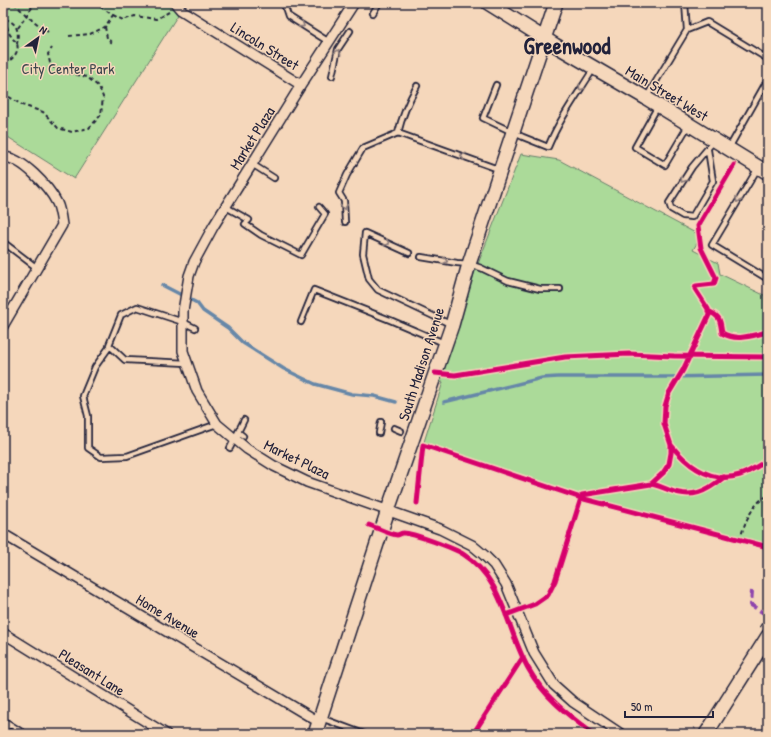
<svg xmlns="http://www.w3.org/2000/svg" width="771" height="737" font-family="'Patrick Hand',sans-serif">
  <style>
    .green { fill: #abda99; stroke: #667e6a }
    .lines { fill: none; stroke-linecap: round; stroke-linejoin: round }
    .stream { stroke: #6687a8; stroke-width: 3.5 }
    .service-casing { stroke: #22223b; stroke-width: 8 }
    .minor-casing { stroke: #22223b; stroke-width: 12 }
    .secondary-casing { stroke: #22223b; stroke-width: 16 }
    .path { stroke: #22223b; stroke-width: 2; stroke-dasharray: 4 3; stroke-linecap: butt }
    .service { stroke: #f5d7bb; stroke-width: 4.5 }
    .minor { stroke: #f5d7bb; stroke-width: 9 }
    .secondary { stroke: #f5d7bb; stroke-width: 13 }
    .quiet { stroke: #8e44ad; stroke-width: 4; stroke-dasharray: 8 4; stroke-linecap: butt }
    .cycleway-casing { stroke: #f5d7bb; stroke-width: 8 }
    .cycleway { stroke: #d6006c; stroke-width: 5 }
    .oneway { stroke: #8c7c7b }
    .labels { text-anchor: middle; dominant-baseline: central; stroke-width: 3; stroke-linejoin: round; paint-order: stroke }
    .street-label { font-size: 15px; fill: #22223b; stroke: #f5d7bb }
    .park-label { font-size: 15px; fill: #3d474e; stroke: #f5d7bb }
    .town-label { font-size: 23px; font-weight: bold; fill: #22223b; stroke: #f5d7bb }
  </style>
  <rect width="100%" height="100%" fill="#f5d7bb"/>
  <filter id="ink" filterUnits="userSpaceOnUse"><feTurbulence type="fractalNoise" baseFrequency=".025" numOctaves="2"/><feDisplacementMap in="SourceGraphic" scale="8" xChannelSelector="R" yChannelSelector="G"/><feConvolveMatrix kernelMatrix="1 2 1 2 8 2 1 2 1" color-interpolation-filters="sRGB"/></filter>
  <g filter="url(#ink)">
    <path class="green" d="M 3,3 L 173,3 L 181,10 L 74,179 L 3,134 Z
      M 521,154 L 559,160 L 701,236 L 693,250 L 718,263 L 720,274 L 768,297 L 768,547 L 584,499 L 423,445 L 443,382 L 431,384 Z"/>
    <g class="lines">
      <path class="stream" d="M 162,285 L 197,303 L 203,311 L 228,328 L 243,343 L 284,369 L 315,384 L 352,394 L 374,396 L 396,402
        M 444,402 L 542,378 L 558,377 L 669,377 L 768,375"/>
      <defs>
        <path id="service" d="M 286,3 L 285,7 L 288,16 L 329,42
          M 685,3 L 687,30
          M 373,13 L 379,3
          M 332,76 L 338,49 L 350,31
          M 496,85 L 483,118 L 523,137 L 548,147 C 560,118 578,94 594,68
          M 646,98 L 687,30 L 707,22 L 768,59
          M 658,106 L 635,147 L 665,165 L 688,126
          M 398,133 C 402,116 408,102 417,86
          M 729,148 L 768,79
          M 708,150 L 713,181 L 692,217 L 683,216 L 671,209 L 669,203 L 692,167 L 713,142
          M 252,164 L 274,178
          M 758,168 L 712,245 L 768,279
          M 226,207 L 249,220 L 245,224 L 261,235 L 301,255 L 325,214 L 319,207
          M 345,222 L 344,201 L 339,193 L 347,175 L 363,148 L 398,133 L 498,169
          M 3,242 L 37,268
          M 409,253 L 365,233 L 363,254 L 369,279 L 378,290 L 450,324
          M 421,257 L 457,263 L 469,264 L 481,268 L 508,281 L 540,289 L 560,289
          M 301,322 L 314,290 L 390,320 L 444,343
          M 110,346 L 95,367 L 83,396 L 88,416 L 88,448 L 101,457 L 127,456 L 217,424
          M 187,363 L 125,360 L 109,345 L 121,315 L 137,307 L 183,322 L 195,328
          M 394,428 L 401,431
          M 238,432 L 243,436
          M 379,433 L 381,422
          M 230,448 L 244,420
          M 321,718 L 364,734
          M 3,720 L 25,734
          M 3,733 L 9,724"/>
        <path id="minor" d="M 175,3 L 181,10 L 301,85
          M 354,3 L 301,85 L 213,227 L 194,262 L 189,276 L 183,311 L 183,351 L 197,391 L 217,424 L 247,449 L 274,466 L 307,482 L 440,529 L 472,545 L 484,555 L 494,565 L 506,584 L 534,653 L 554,685 L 573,702 L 621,734
          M 3,157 C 22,157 49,187 57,203 C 60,209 61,218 62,225 L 3,326
          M 3,534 L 319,722
          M 3,633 L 166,734"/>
        <path id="secondary" d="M 488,3 L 555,45 L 646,98 L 768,173
          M 315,734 L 388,510 L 452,325 L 469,264 L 556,3
          M 706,734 L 768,636"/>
      </defs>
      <use href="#service" class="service-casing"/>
      <use href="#minor" class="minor-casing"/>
      <use href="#secondary" class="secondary-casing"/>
      <path class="path" d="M 14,3 L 27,16 L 48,32
        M 3,6 C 7,11 4,17 6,24 C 8,28 8,33 11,36 C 12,39 16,41 17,44 C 20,52 11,62 3,63
        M 113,15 L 123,20 L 135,16 L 156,19 L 169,12
        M 5,19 C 18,23 19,32 17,44
        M 105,27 L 107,38 L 113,44
        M 18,28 L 35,3
        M 69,36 L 90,34 L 105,27 L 113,15 L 94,3
        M 3,93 L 22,105 L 43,112 L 58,128 L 72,132 L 89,128 L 101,115 L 103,97 L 99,87 L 87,77 L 69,73 L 58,73 L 50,63 L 48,54 L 52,48
        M 740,540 C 743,526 753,501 768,496
        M 760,627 L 768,614
        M 690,734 L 695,728"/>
      <use href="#service" class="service"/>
      <use href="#minor" class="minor"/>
      <use href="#secondary" class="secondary"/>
      <path class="quiet" d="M 752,591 L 751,605 L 767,615"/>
      <defs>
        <path id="cycleway" d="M 708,311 C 721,317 720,320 722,333 C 737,342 753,335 768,332
          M 435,373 L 455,375 L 565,357 L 629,354 L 674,356 L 768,357
          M 671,445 C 688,466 711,484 740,475 C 750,472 759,465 768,460
          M 651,484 C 658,485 663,488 669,490 C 692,499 706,492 724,477
          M 417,503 L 423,445 L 584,499 L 768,547
          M 369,525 C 375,527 391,535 397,535 C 399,535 401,533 403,533 C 410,532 456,549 463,554 C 504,580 506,628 528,668 C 544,697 567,714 593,734
          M 506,615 L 535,604 L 548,595 L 555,581 L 582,495 L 651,484 L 663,473 L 669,464 L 671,453 L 671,445 L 664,424 L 665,406 L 669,393 L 683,370 L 709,315 L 708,309 L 695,289 L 696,286 L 714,284 L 716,278 L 701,248 L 698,226 L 734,165
          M 473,734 L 523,657"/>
      </defs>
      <use href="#cycleway" class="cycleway-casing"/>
      <use href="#cycleway" class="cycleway"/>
    </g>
    <defs><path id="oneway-chevron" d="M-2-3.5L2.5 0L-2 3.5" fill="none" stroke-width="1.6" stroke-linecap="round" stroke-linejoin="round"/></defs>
    <g class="oneway">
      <use href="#oneway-chevron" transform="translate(302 25) rotate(33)"/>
      <use href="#oneway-chevron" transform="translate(338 52) rotate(-72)"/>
      <use href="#oneway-chevron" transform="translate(581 88) rotate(124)"/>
      <use href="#oneway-chevron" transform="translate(463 156) rotate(-161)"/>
      <use href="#oneway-chevron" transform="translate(683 180) rotate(123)"/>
      <use href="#oneway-chevron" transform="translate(738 200) rotate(120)"/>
      <use href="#oneway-chevron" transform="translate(344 207) rotate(85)"/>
      <use href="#oneway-chevron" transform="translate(387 243) rotate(25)"/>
      <use href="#oneway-chevron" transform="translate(445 261) rotate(10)"/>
    </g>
  </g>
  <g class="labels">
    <g class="street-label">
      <text transform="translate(265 46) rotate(32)">Lincoln Street</text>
      <text transform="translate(667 93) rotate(31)">Main Street West</text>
      <text transform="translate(252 138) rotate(-58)">Market Plaza</text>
      <text transform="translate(421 364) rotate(-72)">South Madison Avenue</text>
      <text transform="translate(297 459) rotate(26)">Market Plaza</text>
      <text transform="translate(168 616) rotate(31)">Home Avenue</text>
      <text transform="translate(92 672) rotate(32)">Pleasant Lane</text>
    </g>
    <g class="park-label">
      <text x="68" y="68">City Center Park</text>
    </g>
    <g class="town-label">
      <text x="567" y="45">Greenwood</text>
    </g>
  </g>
  <rect width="771" height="737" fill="none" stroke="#f5d7bb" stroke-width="16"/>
  <rect x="8" y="8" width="755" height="721" fill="none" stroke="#22223b" stroke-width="1.5" filter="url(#ink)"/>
  <g transform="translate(38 38) rotate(33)" stroke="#f5d7bb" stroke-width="3" paint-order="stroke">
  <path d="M0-3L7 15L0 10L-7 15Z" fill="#22223b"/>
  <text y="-6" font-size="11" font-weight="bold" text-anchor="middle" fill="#22223b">N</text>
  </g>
  <path d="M625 711v6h88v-6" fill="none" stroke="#22223b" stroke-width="2"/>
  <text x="631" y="711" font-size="12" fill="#22223b" stroke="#f5d7bb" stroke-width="3" paint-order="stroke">50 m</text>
</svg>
